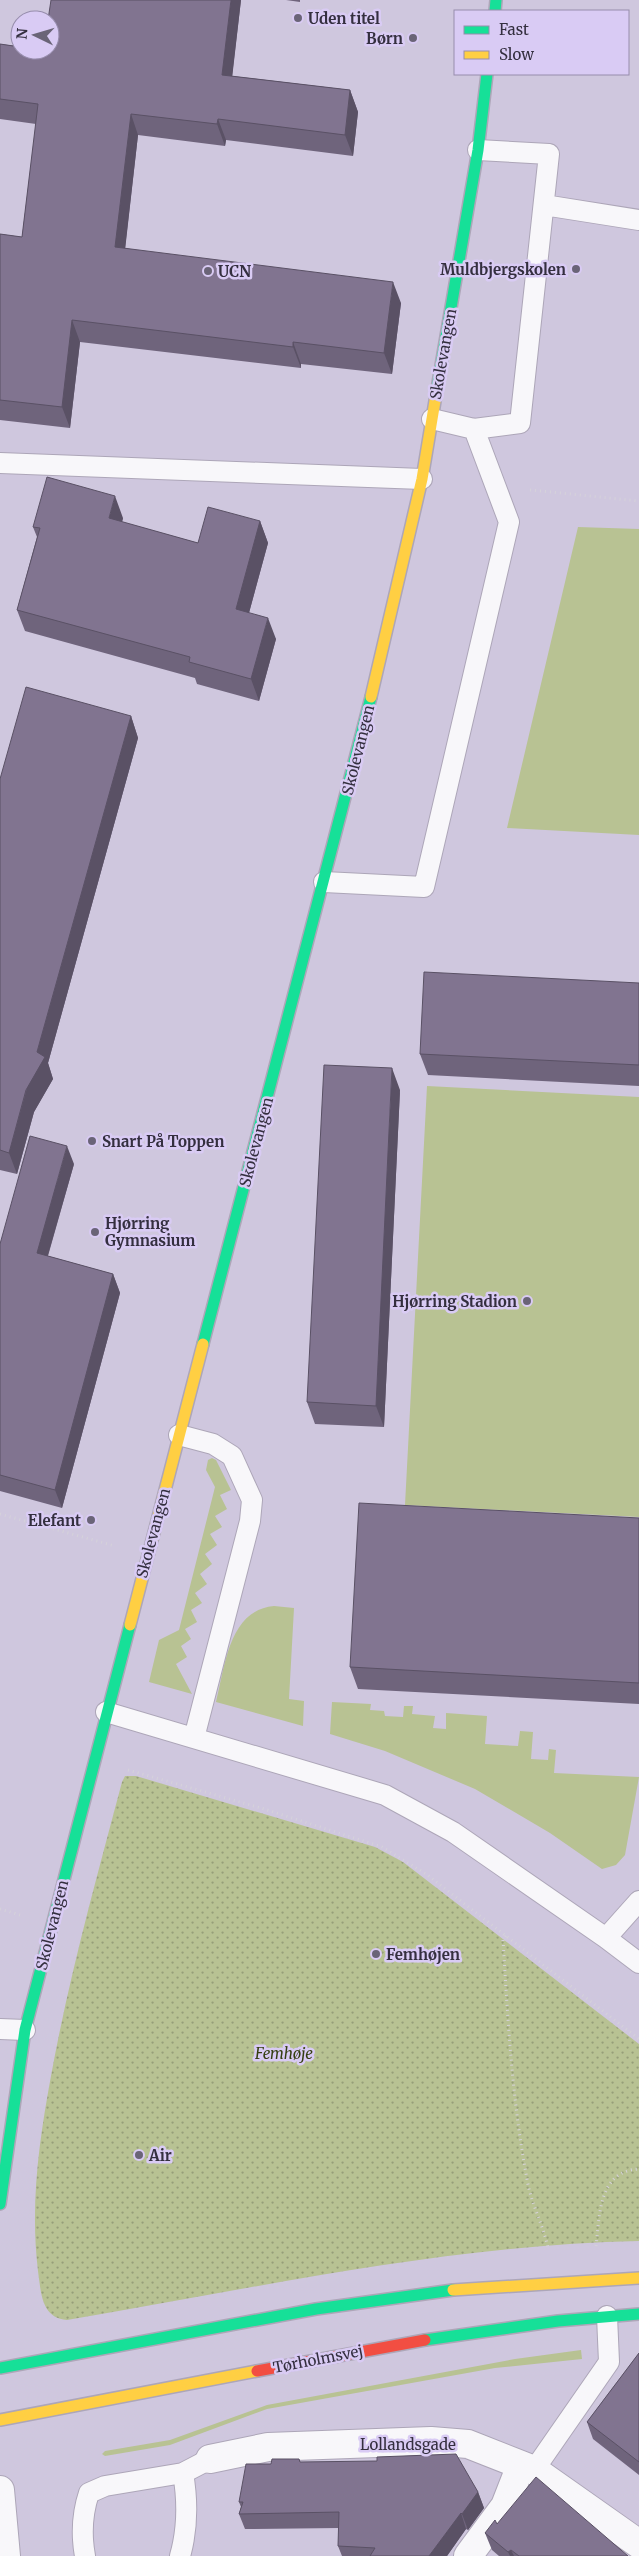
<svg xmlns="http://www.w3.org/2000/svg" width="639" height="2556" font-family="Merriweather,serif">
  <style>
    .green { fill: #b8c293 }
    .park { fill: url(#park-dots) }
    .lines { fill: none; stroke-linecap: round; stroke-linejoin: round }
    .lane-casing { stroke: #ada6b8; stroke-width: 22 }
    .street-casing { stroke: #ada6b8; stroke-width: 30 }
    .fast-casing { stroke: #ada6b8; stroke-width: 14 }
    .slow-casing { stroke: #ada6b8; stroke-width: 14 }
    .jam-casing { stroke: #ada6b8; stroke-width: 14 }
    .path { stroke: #d5d2da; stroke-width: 3; stroke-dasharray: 1 4; stroke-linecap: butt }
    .lane { stroke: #f8f7fa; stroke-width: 20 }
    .street { stroke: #f8f7fa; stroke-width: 28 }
    .fast { stroke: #16e098; stroke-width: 11 }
    .slow { stroke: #ffcf43; stroke-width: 11 }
    .jam { stroke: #f24e42; stroke-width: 11 }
    .wall { fill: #6f647c }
    .shaded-wall { fill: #5a5165 }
    .building { fill: #817490; stroke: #5a5165 }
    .poi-dot { fill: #6a6477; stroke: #d9cbf4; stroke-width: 2 }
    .labels { text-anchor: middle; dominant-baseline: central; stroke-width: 5; stroke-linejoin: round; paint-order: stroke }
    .poi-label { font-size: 15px; font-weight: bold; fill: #342f3f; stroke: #d9cbf4; text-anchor: start }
    .street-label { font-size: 15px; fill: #342f3f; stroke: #d9cbf4 }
    .park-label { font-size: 15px; font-style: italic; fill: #343e0f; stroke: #d9cbf4 }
  </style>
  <defs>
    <pattern id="park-dots" width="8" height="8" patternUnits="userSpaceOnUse" patternTransform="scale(1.25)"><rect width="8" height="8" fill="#b8c293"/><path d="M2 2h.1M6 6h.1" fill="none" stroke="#969e79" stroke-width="1.8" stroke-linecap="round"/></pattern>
  </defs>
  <rect width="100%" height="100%" fill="#cfc7de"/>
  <path class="green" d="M 578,527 L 639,529 L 639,835 L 507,828 Z
    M 427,1086 L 639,1097 L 639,1517 L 405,1505 Z
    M 212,1458 L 216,1460 L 231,1490 L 220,1495 L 227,1509 L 215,1516 L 222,1527 L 210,1534 L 217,1545 L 205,1554 L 212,1564 L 200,1574 L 207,1584 L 195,1593 L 202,1603 L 191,1610 L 197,1622 L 185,1629 L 191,1639 L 181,1646 L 187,1657 L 176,1664 L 192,1694 L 149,1682 L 159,1640 L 179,1630 L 215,1487 L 206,1470 L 208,1460 Z
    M 274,1606 L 294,1608 L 289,1699 L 304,1701 L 303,1726 L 216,1702 C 225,1666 229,1610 274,1606 Z
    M 332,1702 L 371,1704 L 370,1710 L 384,1711 L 385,1716 L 403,1717 L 404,1706 L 413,1706 L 412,1714 L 435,1716 L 433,1728 L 446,1729 L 446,1713 L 487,1716 L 485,1744 L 518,1746 L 520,1731 L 533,1732 L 531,1759 L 548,1760 L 549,1749 L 556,1750 L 554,1773 L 639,1777 L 625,1855 L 616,1865 L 602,1869 L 550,1833 L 475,1789 L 385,1751 L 330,1734 Z
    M 581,2350 L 582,2359 L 495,2368 L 267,2409 L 170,2445 L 105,2456 L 102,2454 L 105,2451 L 170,2440 L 267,2405 L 515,2359 Z"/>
  <path class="park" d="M 125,1776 L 136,1776 L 375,1847 L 403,1862 L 639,2044 L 639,2241 C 445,2245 257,2288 67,2320 C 41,2318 41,2292 38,2271 C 30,2205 39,2141 51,2076 C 69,1977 96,1880 122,1782 Z"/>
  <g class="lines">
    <defs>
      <path id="lane" d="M 544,205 L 639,220
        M 432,419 L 474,429 L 520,423 L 549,154 L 478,150
        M 0,463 L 422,479
        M 324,882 L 424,887 L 509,522 L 474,429
        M 179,1435 L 213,1444 L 232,1456 L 252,1500 L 250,1521 L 194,1738
        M 106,1712 L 385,1795 L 453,1832 L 606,1938 L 639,1963
        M 606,1938 L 639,1901
        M 0,2029 L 25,2030
        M 534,2470 L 609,2362 L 607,2316
        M 85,2556 C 81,2534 82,2514 89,2493 L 105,2486 L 183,2473
        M 180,2556 C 188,2528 188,2502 183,2473 L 210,2459"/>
      <path id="street" d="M 210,2459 L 268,2447 L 431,2441 L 468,2444 L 534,2470 L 639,2544
        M 0,2490 L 6,2556
        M 468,2556 L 505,2506 L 521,2465"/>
      <path id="fast" d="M 495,11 L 496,0
        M 436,395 L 478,150 L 487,74
        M 203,1344 L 371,697
        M 0,2204 L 25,2030 L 130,1625
        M 425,2340 L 558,2321 L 639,2314
        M 0,2368 L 316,2309 L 453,2290"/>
      <path id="slow" d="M 371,697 L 422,479 L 436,395
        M 130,1625 L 203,1344
        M 453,2290 L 639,2278
        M 0,2420 L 257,2371"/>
      <path id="jam" d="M 257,2371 L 425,2340"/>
    </defs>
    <use href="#lane" class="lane-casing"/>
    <use href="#street" class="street-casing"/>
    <use href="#fast" class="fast-casing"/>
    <use href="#slow" class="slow-casing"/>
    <use href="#jam" class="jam-casing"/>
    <path class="path" d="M 530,490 L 639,501
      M 0,1514 L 115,1546
      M 128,1770 L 261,1808 L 382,1847 L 426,1874 L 639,2039
      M 0,1909 L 20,1915
      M 506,1936 L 503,1940 C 508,2021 512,2100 527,2179 C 531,2204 543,2224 548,2248
      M 596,2246 C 600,2215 598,2171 639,2169"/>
    <use href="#lane" class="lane"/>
    <use href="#street" class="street"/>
    <use href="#fast" class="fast"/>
    <use href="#slow" class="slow"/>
    <use href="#jam" class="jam"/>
  </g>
  <path class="wall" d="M 241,0 L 232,76 L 350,90 L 358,112 L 353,156 L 226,140 L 225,146 L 138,135 L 125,248 L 401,303 L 392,374 L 301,364 L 301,368 L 80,342 L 70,428 L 0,420 L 0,234 L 22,237 L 36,124 L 0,119 L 0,44 L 50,50 Z
    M 286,0 L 300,0 L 300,2 Z
    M 123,518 L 122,522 L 198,543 L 260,521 L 268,543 L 249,613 L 276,639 L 259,701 L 197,684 L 195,678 L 25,631 L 17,610 L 37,537 L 33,527 Z
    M 131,716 L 138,738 L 48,1063 L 53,1079 L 34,1112 L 17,1174 L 0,1170 L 0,779 Z
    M 639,983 L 639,1086 L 428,1075 L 420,1054 Z
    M 400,1090 L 384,1427 L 315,1424 L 307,1402 Z
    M 74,1164 L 48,1256 L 113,1274 L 120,1293 L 62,1508 L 0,1491 L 0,1244 Z
    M 639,1518 L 639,1704 L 358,1689 L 350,1667 Z
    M 639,2353 L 639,2475 L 593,2439 L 587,2422 Z
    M 299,2459 L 300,2462 L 478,2492 L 484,2508 L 468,2530 L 466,2529 L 447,2556 L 342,2556 L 338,2546 L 339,2528 L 245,2529 L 239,2514 L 241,2507 L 239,2502 L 271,2464 Z
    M 485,2533 L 628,2556 L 499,2556 L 492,2550 Z"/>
  <path class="shaded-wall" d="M 231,0 L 241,0 L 230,96 L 222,75 Z
    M 350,90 L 358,112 L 353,156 L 345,135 Z
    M 131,114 L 138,135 L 123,268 L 115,247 Z
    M 218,119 L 226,140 L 225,146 L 217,124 Z
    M 393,282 L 401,303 L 392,374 L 384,353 Z
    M 72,320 L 80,342 L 70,428 L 62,407 Z
    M 293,342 L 301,364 L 301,368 L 293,347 Z
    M 115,496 L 123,518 L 117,540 L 109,518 Z
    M 260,521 L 268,543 L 244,631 L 236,609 Z
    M 268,618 L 276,639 L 259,701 L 251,679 Z
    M 131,716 L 138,738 L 48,1063 L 53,1079 L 34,1112 L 17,1174 L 9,1153 Z
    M 392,1068 L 400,1090 L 384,1427 L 376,1406 Z
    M 67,1146 L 74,1164 L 43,1272 L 37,1253 Z
    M 113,1274 L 120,1293 L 62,1508 L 55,1490 Z
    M 478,2492 L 484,2508 L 468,2530 L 462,2514 Z
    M 461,2513 L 466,2529 L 447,2556 L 429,2556 Z
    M 511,2550 L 514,2556 L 510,2556 L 508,2552 Z"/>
  <path class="building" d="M 51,0 L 231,0 L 222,75 L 350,90 L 345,135 L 218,119 L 217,124 L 131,114 L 115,247 L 393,282 L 384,353 L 293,342 L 293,347 L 72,320 L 62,407 L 0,400 L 0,234 L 22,237 L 38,104 L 0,99 L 0,44 L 20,47 L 20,50 L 50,50 L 50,20 L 48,20 Z
    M 47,477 L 115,496 L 109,518 L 198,543 L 208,507 L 260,521 L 236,609 L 268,618 L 251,679 L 189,662 L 190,657 L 17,610 L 40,528 L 33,527 Z
    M 26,687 L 131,716 L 37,1052 L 45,1057 L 26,1090 L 9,1153 L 0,1150 L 0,779 Z
    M 424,972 L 639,983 L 639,1065 L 420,1054 Z
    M 324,1065 L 392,1068 L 376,1406 L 307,1402 Z
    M 30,1136 L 67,1146 L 37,1253 L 113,1274 L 55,1490 L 0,1475 L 0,1244 Z
    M 359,1503 L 639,1518 L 639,1683 L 350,1667 Z
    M 639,2353 L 639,2462 L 587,2422 Z
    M 456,2454 L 478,2492 L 462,2514 L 461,2513 L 429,2556 L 370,2556 L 375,2548 L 338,2546 L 339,2512 L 239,2514 L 243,2502 L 239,2502 L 246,2464 L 271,2464 L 272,2459 L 299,2459 L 300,2462 L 377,2461 L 377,2457 Z
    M 536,2477 L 628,2556 L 519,2556 L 511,2550 L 508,2552 L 485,2533 L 495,2520 L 497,2524 Z"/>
  <g class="poi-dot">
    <circle cx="298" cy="18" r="5"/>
    <circle cx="413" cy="38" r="5"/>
    <circle cx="576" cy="269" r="5"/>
    <circle cx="208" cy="271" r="5"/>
    <circle cx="92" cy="1141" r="5"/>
    <circle cx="95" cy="1232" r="5"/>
    <circle cx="527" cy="1301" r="5"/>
    <circle cx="91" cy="1520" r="5"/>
    <circle cx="376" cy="1954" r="5"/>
    <circle cx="139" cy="2155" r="5"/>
  </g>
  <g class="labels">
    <g class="poi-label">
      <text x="308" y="18">Uden titel</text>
      <text x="403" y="38" text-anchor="end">Børn</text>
      <text x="566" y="269" text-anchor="end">Muldbjergskolen</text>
      <text x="218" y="271">UCN</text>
      <text x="102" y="1141">Snart På Toppen</text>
      <text x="105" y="1223">Hjørring<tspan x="105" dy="17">Gymnasium</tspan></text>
      <text x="517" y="1301" text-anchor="end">Hjørring Stadion</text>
      <text x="81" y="1520" text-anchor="end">Elefant</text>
      <text x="386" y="1954">Femhøjen</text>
      <text x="149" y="2155">Air</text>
    </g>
    <g class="street-label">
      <text transform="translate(443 354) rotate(-80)">Skolevangen</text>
      <text transform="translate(358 750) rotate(-76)">Skolevangen</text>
      <text transform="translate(256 1142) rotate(-75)">Skolevangen</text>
      <text transform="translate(153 1533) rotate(-75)">Skolevangen</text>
      <text transform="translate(52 1925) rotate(-76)">Skolevangen</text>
      <text transform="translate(318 2359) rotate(-11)">Tørholmsvej</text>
      <text x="408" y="2444">Lollandsgade</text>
    </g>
    <g class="park-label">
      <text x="284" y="2053">Femhøje</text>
    </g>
  </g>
  <rect x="454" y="10" width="175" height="65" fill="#d9cbf4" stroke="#978dac"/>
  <rect x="464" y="26" width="25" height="8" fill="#16e098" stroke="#978dac"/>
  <text x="499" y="35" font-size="15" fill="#342f3f">Fast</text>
  <rect x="464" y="51" width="25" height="8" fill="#ffcf43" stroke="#978dac"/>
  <text x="499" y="60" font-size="15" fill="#342f3f">Slow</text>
  <g transform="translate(35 35) rotate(275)"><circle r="24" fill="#d9cbf4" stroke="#978dac"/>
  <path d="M0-4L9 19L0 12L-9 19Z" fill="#6a6477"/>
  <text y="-8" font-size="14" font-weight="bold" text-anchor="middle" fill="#342f3f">N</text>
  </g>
</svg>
